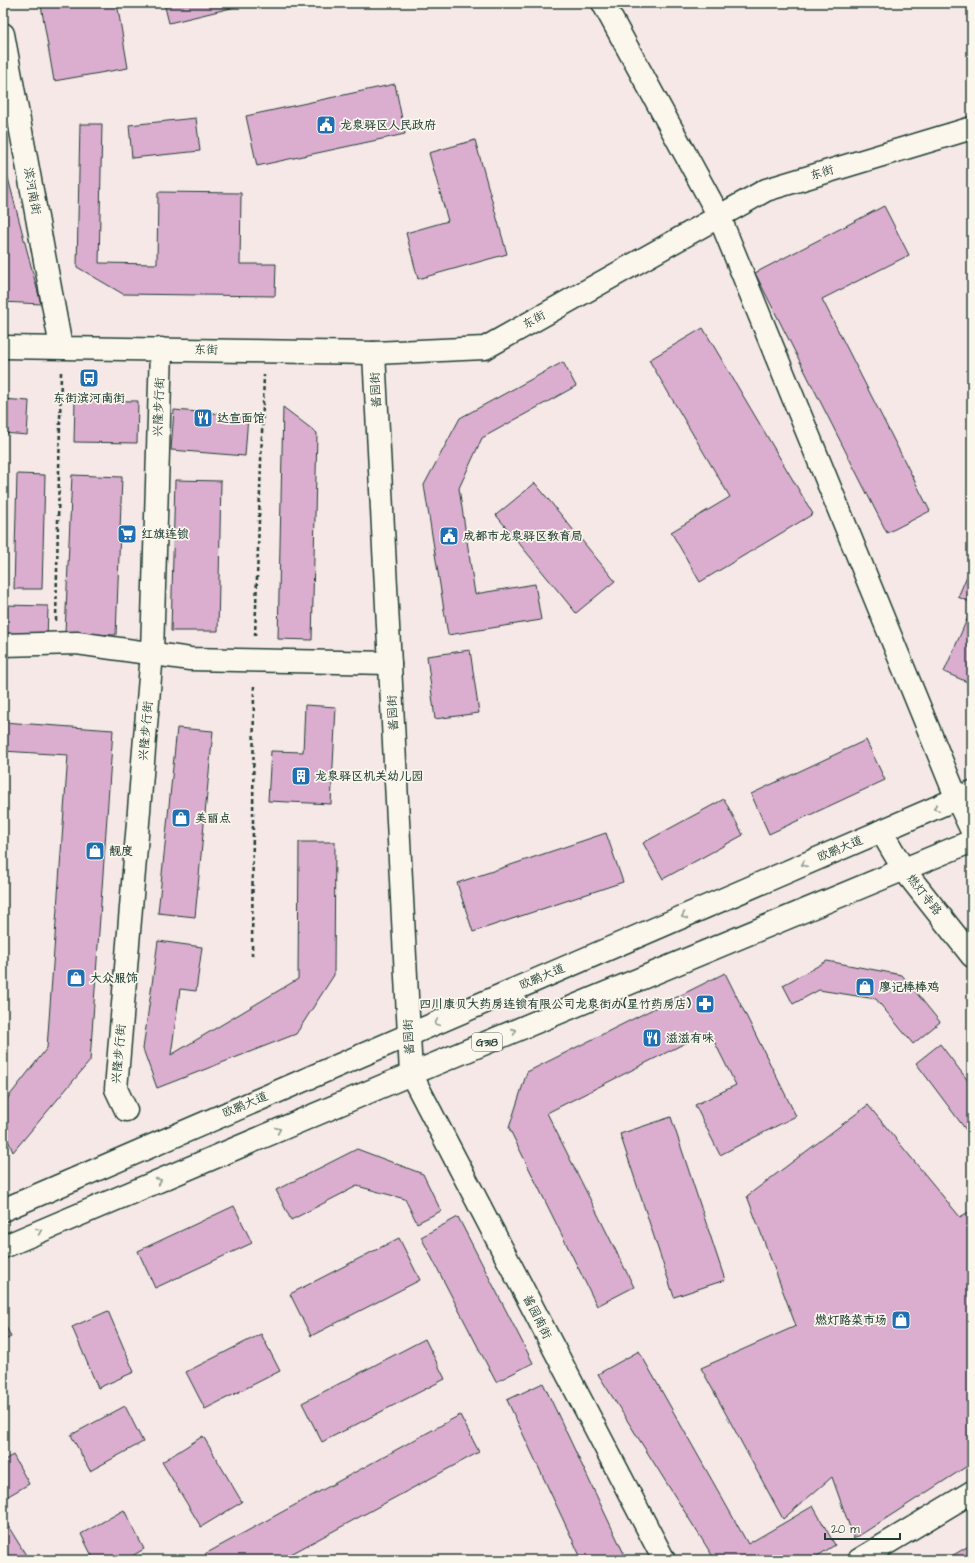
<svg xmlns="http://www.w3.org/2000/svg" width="975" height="1563" font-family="'Architects Daughter','LXGW WenKai TC',sans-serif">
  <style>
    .building { fill: #dbaed0; stroke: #1f3d34 }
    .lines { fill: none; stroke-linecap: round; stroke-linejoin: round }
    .street-casing { stroke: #1f3d34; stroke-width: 25 }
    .secondary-casing { stroke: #1f3d34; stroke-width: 25 }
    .highway-casing { stroke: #1f3d34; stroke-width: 25 }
    .path { stroke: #1f3d34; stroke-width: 2.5; stroke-dasharray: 4 3; stroke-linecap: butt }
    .street { stroke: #fbf7ec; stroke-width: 22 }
    .secondary { stroke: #fbf7ec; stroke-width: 22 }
    .highway { stroke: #fbf7ec; stroke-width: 22 }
    .oneway { stroke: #8d9a90 }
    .labels { text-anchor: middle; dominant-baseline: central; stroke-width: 3.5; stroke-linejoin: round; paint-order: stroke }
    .shield { fill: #fbf7ec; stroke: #61756b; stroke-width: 1 }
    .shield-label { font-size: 11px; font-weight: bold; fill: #1f3d34 }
    .poi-label { font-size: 12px; font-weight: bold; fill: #1f3d34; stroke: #fbf7ec; text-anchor: start }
    .street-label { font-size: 12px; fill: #1f3d34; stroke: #fbf7ec }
  </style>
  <rect width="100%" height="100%" fill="#f5e8e6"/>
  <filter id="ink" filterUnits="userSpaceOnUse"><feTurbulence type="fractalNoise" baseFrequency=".025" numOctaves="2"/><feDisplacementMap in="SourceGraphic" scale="8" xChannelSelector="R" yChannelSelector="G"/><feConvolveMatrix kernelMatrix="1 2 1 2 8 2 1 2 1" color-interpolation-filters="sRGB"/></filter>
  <g filter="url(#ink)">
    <path class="building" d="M 50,3 L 117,3 L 128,68 L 54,81 L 41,5 Z
      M 164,3 L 252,3 L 169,23 Z
      M 395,84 L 405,134 L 257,166 L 246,116 Z
      M 196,118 L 200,151 L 132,158 L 129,125 Z
      M 80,124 L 102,124 L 99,263 L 157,264 L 158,192 L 241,193 L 240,264 L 276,264 L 275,296 L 123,294 L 77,267 Z
      M 475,140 L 507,254 L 418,279 L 406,233 L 448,221 L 429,153 Z
      M 3,159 L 41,304 L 3,302 Z
      M 884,206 L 909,255 L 822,299 L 930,511 L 887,533 L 755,273 Z
      M 703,328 L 813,514 L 700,582 L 671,532 L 730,497 L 649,360 Z
      M 563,362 L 576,386 L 482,438 L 459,488 L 475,594 L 535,584 L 541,620 L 448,635 L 424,485 L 460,418 Z
      M 3,399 L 29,401 L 27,435 L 3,433 Z
      M 75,400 L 138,401 L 137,443 L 74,442 Z
      M 283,407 L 317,433 L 312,640 L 278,639 Z
      M 174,410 L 248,416 L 245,456 L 171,450 Z
      M 17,474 L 45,475 L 42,589 L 14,589 Z
      M 72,475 L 122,477 L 116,635 L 65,633 Z
      M 175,480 L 221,481 L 218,631 L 171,631 Z
      M 535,483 L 615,581 L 576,613 L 496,515 Z
      M 972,564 L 972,603 L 958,597 Z
      M 3,605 L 48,606 L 47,642 L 3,641 Z
      M 972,608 L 972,684 L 944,672 Z
      M 470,650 L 479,713 L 435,719 L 427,656 Z
      M 305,705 L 336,707 L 331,804 L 268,801 L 271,751 L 303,752 Z
      M 3,722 L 113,730 L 90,1061 L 13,1152 L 3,1128 L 3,1104 L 47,1048 L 68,755 L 3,751 Z
      M 177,728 L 213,731 L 195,917 L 158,913 Z
      M 866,740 L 885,780 L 769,834 L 751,794 Z
      M 724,799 L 743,835 L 663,879 L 643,843 Z
      M 606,833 L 623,882 L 473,932 L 457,883 Z
      M 299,842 L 335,842 L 334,975 L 296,1034 L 157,1088 L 143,1049 L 158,941 L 202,947 L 196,991 L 180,989 L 171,1055 L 298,979 Z
      M 827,961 L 902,975 L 940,1022 L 913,1044 L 876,999 L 819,990 L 793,1004 L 783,985 Z
      M 725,973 L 796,1116 L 720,1155 L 695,1105 L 736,1085 L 709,1031 L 547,1113 L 634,1287 L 597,1306 L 509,1128 L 527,1072 Z
      M 940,1044 L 972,1086 L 972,1138 L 916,1063 Z
      M 868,1105 L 960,1217 L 972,1210 L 972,1463 L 854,1539 L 832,1477 L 783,1519 L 701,1368 L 796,1326 L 747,1196 Z
      M 671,1117 L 725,1280 L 674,1297 L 620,1134 Z
      M 357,1149 L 423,1174 L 441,1211 L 417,1223 L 405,1199 L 357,1186 L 291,1220 L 276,1190 Z
      M 234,1206 L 252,1243 L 155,1288 L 138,1251 Z
      M 458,1217 L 533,1363 L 496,1382 L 421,1237 Z
      M 399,1238 L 420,1280 L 311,1336 L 290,1294 Z
      M 108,1311 L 134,1372 L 98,1388 L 72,1327 Z
      M 3,1320 L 11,1337 L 3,1341 Z
      M 261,1334 L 280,1371 L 205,1409 L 186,1372 Z
      M 425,1339 L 445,1379 L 322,1442 L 302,1403 Z
      M 639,1351 L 748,1544 L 813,1506 L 835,1545 L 811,1560 L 715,1560 L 598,1374 Z
      M 543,1383 L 627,1560 L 582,1560 L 507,1400 Z
      M 125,1406 L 143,1442 L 90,1471 L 71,1435 Z
      M 460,1415 L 479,1452 L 280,1560 L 209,1560 L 205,1554 Z
      M 203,1436 L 242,1502 L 201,1527 L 162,1462 Z
      M 13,1455 L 29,1484 L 3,1499 L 3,1461 Z
      M 124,1510 L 144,1549 L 127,1559 L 127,1560 L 94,1560 L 81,1534 Z
      M 3,1518 L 29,1560 L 3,1560 Z
      M 972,1544 L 972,1560 L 945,1560 Z"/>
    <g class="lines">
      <defs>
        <path id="street" d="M 603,3 L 719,216 L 957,799 L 972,831
          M 3,34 L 61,347
          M 3,347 L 374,353 L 485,348 L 766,190 L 972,128
          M 3,645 L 77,643 L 190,659 L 390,663
          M 126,1110 L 116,1089 L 152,653 L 161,349"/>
        <path id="secondary" d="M 374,353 L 411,1074 L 664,1560
          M 881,831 L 904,870 L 972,956
          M 859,1560 L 972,1492"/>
        <path id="highway" d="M 3,1210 L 972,792
          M 3,1247 L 411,1074 L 972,841"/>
      </defs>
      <use href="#street" class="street-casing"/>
      <use href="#secondary" class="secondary-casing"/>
      <use href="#highway" class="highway-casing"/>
      <path class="path" d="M 56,621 L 61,372
        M 255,636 L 264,375
        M 252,956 L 254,683"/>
      <use href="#street" class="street"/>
      <use href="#secondary" class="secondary"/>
      <use href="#highway" class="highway"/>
    </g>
    <defs><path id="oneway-chevron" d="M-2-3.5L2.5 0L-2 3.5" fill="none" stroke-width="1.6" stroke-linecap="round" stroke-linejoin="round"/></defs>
    <g class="oneway">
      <use href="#oneway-chevron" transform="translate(936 808) rotate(157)"/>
      <use href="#oneway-chevron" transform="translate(804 864) rotate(157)"/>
      <use href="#oneway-chevron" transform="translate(684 916) rotate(157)"/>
      <use href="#oneway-chevron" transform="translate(437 1023) rotate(156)"/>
      <use href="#oneway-chevron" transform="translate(514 1031) rotate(-23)"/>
      <use href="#oneway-chevron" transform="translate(278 1130) rotate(-23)"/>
      <use href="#oneway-chevron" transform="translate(159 1181) rotate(-23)"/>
      <use href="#oneway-chevron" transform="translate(39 1231) rotate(-23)"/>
    </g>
  </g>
  <defs>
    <symbol id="civic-square" viewBox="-11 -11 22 22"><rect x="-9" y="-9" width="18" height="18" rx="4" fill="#1f6fb2" stroke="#fbf7ec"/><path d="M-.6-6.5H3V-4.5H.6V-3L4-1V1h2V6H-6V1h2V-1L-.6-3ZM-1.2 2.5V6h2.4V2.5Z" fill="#fff"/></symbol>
    <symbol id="bus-square" viewBox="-11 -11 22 22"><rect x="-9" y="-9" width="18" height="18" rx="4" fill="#1f6fb2" stroke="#fbf7ec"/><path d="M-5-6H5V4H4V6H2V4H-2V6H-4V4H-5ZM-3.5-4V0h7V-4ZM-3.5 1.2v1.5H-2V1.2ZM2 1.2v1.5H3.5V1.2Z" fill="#fff"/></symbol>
    <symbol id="restaurant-square" viewBox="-11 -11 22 22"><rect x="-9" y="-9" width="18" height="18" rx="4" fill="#1f6fb2" stroke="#fbf7ec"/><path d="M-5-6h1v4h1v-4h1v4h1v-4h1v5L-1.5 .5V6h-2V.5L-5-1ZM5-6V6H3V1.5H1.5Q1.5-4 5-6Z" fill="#fff"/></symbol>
    <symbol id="supermarket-square" viewBox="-11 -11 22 22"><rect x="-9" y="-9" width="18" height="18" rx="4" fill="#1f6fb2" stroke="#fbf7ec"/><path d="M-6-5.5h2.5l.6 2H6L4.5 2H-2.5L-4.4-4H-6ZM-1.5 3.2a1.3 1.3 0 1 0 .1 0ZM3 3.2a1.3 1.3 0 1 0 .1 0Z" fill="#fff"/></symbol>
    <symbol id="building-square" viewBox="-11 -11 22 22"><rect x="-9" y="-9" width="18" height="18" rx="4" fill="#1f6fb2" stroke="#fbf7ec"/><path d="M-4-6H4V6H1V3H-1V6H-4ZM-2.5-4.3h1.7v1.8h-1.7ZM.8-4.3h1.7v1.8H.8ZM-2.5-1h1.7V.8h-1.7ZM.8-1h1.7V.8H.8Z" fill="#fff"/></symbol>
    <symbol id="shop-square" viewBox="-11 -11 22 22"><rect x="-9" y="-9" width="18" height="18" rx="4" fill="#1f6fb2" stroke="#fbf7ec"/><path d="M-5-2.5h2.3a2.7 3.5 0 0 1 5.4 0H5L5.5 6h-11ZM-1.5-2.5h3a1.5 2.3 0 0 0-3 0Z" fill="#fff"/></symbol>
    <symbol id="pharmacy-square" viewBox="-11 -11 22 22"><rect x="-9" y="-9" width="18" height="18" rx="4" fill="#1f6fb2" stroke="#fbf7ec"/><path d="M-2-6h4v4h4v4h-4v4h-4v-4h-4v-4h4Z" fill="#fff"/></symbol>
  </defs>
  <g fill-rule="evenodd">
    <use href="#civic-square" x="315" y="114" width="22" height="22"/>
    <use href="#bus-square" x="78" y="367" width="22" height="22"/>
    <use href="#restaurant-square" x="192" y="407" width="22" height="22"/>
    <use href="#supermarket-square" x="116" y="523" width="22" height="22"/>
    <use href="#civic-square" x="438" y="525" width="22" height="22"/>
    <use href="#building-square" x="290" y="765" width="22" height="22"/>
    <use href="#shop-square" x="170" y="807" width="22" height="22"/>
    <use href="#shop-square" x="84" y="840" width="22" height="22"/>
    <use href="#shop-square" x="65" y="967" width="22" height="22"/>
    <use href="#shop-square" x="854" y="976" width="22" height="22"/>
    <use href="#pharmacy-square" x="694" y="993" width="22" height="22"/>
    <use href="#restaurant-square" x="641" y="1027" width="22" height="22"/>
    <use href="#shop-square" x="890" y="1309" width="22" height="22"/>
  </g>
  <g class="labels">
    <rect class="shield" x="472" y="1033" width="30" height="18" rx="3"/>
    <g class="shield-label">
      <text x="487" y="1042">G318</text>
    </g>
    <g class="poi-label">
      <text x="340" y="125">龙泉驿区人民政府</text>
      <text x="89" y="398" text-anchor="middle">东街滨河南街</text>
      <text x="217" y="418">达宣面馆</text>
      <text x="141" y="534">红旗连锁</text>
      <text x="463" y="536">成都市龙泉驿区教育局</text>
      <text x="315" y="776">龙泉驿区机关幼儿园</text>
      <text x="195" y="818">美丽点</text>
      <text x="109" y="851">靓度</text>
      <text x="90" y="978">大众服饰</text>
      <text x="879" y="987">廖记棒棒鸡</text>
      <text x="691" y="1004" text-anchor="end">四川康贝大药房连锁有限公司龙泉街办(星竹药房店)</text>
      <text x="666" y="1038">滋滋有味</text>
      <text x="887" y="1320" text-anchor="end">燃灯路菜市场</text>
    </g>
    <g class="street-label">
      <text transform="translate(822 173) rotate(-17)">东街</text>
      <text transform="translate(32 191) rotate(80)">滨河南街</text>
      <text transform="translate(534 320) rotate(-29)">东街</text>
      <text transform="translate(206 350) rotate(1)">东街</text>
      <text transform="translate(376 390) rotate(-93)">酱园街</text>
      <text transform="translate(159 407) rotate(-88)">兴隆步行街</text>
      <text transform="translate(393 713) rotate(-93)">酱园街</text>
      <text transform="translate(146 731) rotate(-85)">兴隆步行街</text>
      <text transform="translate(840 849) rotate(-23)">欧鹏大道</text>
      <text transform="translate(924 895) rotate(52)">燃灯寺路</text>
      <text transform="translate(542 977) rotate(-23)">欧鹏大道</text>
      <text transform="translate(409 1037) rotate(-93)">酱园街</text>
      <text transform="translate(119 1054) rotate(-85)">兴隆步行街</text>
      <text transform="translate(245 1105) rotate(-23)">欧鹏大道</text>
      <text transform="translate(537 1317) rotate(63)">酱园南街</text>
    </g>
  </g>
  <rect width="975" height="1563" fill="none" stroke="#fbf7ec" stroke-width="16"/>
  <rect x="8" y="8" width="959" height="1547" fill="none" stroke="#1f3d34" stroke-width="1.5" filter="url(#ink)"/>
  <path d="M825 1533v6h75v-6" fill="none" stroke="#1f3d34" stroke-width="2"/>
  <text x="831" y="1533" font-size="12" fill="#1f3d34" stroke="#fbf7ec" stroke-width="3" paint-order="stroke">20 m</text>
</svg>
